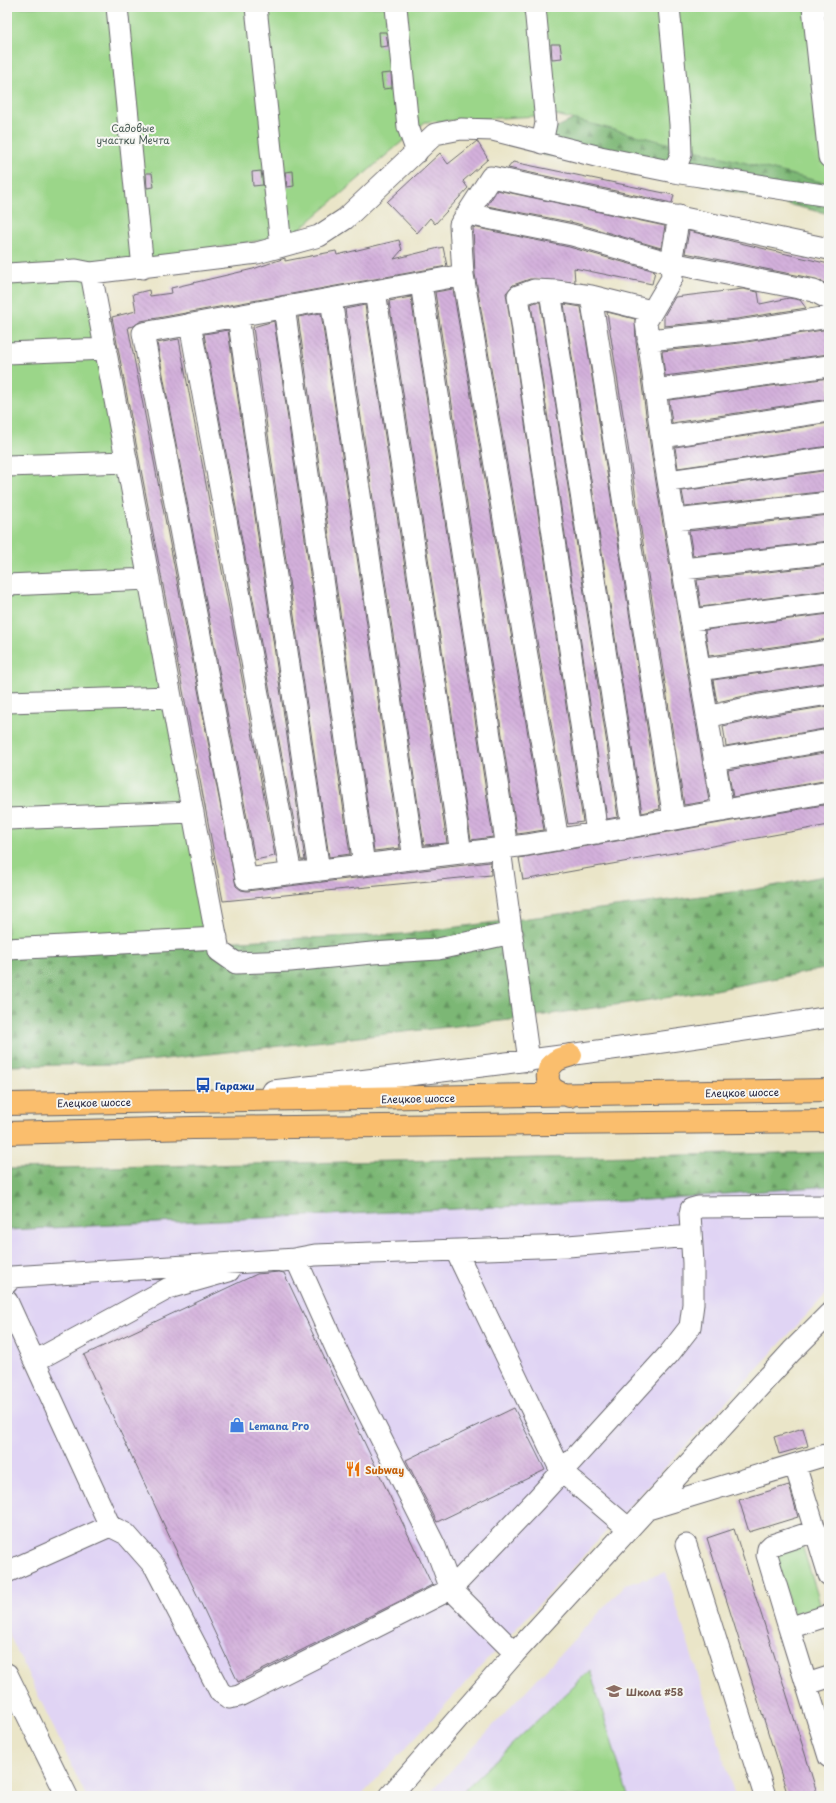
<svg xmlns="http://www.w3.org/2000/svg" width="836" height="1803" font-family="'Playpen Sans',sans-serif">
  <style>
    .built { fill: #e0d4f4 }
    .forest { fill: url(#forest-firs); stroke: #4f6c58 }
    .green { fill: #9bd689; stroke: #5e7c62 }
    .building { fill: url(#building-back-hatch) }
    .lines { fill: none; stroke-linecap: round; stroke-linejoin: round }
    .minor-casing { stroke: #68666c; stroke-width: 23 }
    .major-casing { stroke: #68666c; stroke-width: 24 }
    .minor { stroke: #fff; stroke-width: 21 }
    .major { stroke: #fabe6d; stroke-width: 22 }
    .labels { text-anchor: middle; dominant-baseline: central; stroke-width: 4; stroke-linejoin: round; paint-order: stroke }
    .park-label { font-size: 10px; fill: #465852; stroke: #f6f6f2 }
    .transit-label { font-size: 10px; font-weight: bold; fill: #164399; stroke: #f6f6f2; text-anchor: start }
    .street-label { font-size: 10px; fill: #22223b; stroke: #f6f6f2 }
    .shop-label { font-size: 10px; font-weight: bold; fill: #366cbe; stroke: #f6f6f2; text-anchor: start }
    .food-label { font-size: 10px; font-weight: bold; fill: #c56008; stroke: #f6f6f2; text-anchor: start }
    .education-label { font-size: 10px; font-weight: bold; fill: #785e54; stroke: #f6f6f2; text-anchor: start }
  </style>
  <defs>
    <pattern id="forest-firs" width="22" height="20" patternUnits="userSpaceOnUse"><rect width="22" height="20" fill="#7cb775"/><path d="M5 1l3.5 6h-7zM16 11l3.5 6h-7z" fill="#659461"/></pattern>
    <pattern id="building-back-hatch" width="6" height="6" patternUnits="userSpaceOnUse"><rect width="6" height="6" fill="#d3b0db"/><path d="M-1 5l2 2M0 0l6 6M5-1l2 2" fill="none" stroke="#b597bd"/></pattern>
  </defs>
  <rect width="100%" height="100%" fill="#f6f6f2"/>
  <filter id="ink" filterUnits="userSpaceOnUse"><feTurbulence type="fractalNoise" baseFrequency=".025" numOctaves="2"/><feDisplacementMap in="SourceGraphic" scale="8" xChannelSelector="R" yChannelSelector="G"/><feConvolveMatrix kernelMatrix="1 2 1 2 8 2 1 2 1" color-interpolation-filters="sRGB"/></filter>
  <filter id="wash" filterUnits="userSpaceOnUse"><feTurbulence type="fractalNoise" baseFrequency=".012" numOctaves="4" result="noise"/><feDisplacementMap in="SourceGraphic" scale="16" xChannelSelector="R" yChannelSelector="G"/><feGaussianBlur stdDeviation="0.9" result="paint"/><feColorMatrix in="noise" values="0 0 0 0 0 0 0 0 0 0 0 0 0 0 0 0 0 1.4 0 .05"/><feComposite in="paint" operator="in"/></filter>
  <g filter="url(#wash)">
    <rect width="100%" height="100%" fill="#eae5c8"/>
    <path class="built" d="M 829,1186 L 829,1291 L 361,1796 L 86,1796 L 7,1630 L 7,1230 L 647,1200 Z
      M 666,1572 L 735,1796 L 427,1796 L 625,1585 Z"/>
    <path class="forest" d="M 574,119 L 829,184 L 829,214 L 586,157 L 546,156 L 520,145 Z
      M 829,875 L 829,968 L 699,993 L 510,1020 L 121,1064 L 7,1066 L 7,946 L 214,942 L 402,934 L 757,889 Z
      M 829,1152 L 829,1186 L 647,1200 L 7,1230 L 7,1169 Z"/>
    <path class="green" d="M 7,7 L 829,7 L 829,184 L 556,115 L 425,122 L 293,235 L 86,269 L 214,942 L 7,946 Z
      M 802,1545 L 821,1606 L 793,1614 L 774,1553 Z
      M 590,1670 L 628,1796 L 458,1796 Z"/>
    <g id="blocks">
      <path class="building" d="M 379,32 L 386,32 L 388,46 L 380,47 Z
        M 551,44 L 560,44 L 562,58 L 552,59 Z
        M 391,73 L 392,88 L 383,89 L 381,74 Z
        M 477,141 L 488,159 L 463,181 L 468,188 L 435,224 L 430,218 L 417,233 L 387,202 L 440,153 L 448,164 Z
        M 513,162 L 674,195 L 672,203 L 508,168 Z
        M 261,171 L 263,185 L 253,186 L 252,172 Z
        M 293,171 L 294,186 L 287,187 L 285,172 Z
        M 146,173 L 152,173 L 154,187 L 147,188 Z
        M 497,190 L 665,226 L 661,248 L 575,223 L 487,206 Z
        M 473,227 L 569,247 L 655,271 L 652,284 L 574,268 L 575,282 L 530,279 L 513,285 L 506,293 L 583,822 L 568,824 L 475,274 Z
        M 689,231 L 829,264 L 829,285 L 816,279 L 685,253 Z
        M 399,240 L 402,250 L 394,259 L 443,247 L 447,266 L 141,321 L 134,326 L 128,327 L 236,886 L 241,890 L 247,891 L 490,862 L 491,875 L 223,901 L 112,317 L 136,311 L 133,294 L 149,290 L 150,296 L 172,293 L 171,288 L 253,269 L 285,258 L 285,261 L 336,251 L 337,255 Z
        M 453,289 L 544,830 L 525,833 L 517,834 L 435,292 Z
        M 743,289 L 758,292 L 760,304 L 789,298 L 800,300 L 806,308 L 737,319 L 664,326 L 664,316 L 675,297 Z
        M 411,297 L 493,837 L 471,840 L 389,301 Z
        M 536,302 L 540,302 L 618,817 L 607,819 L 531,304 Z
        M 564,304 L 581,307 L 660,809 L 642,813 Z
        M 365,305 L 447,843 L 424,845 L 345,309 Z
        M 607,312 L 635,319 L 636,342 L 652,458 L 709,801 L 684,805 Z
        M 321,313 L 400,848 L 374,851 L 298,317 Z
        M 274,321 L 350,854 L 329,857 L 273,470 L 253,327 Z
        M 829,329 L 829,354 L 665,376 L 662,351 L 740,343 Z
        M 228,330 L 305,860 L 301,860 L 204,334 Z
        M 179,339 L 275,856 L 255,860 L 157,343 Z
        M 829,378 L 829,399 L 672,423 L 669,400 Z
        M 829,423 L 829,446 L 678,468 L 675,447 Z
        M 829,470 L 829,491 L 685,507 L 682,491 Z
        M 829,515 L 829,541 L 693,556 L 689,531 Z
        M 829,565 L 829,590 L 701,607 L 697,580 Z
        M 829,614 L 829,639 L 709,656 L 705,630 Z
        M 829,663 L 829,682 L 758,693 L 717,702 L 713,680 Z
        M 829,706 L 829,728 L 726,746 L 723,726 L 762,717 Z
        M 829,752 L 829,780 L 733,797 L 728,770 Z
        M 829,804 L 829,825 L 523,880 L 519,858 Z
        M 279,1272 L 284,1273 L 432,1585 L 238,1682 L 84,1355 L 257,1274 Z
        M 514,1408 L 545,1470 L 437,1522 L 406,1460 Z
        M 803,1428 L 808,1446 L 779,1454 L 774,1437 Z
        M 789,1485 L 798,1517 L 749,1532 L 739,1500 Z
        M 734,1529 L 786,1692 L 818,1796 L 788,1796 L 707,1538 Z"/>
    </g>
  </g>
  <g filter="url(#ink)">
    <use href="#blocks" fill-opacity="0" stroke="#68666c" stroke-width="1"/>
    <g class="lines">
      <defs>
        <path id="minor" d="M 117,7 L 143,268
          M 256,7 L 281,246
          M 396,7 L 408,127 L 417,152
          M 535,7 L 546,123 L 542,143
          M 669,7 L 680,124 L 681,154 L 674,172
          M 813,7 L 829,157
          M 467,214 L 572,235 L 671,263 L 814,291 L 829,299
          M 679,216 L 671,263 L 672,278 L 646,322 L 664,456 L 723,811
          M 829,249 L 491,177 L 460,225 L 463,275 L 143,333 L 246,879 L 527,845 L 829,792
          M 7,274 L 76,270 L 91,273
          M 463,275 L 558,840
          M 421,283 L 507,848
          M 375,291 L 461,853
          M 550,291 L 632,827
          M 591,296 L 556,291 L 534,290 L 518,296 L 597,833
          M 331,299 L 414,859
          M 284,307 L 364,865
          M 651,311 L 591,296 L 674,819
          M 238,316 L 319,871
          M 190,324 L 291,874
          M 648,340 L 739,331 L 829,317
          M 7,353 L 106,349
          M 655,390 L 829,366
          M 662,437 L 829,411
          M 7,466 L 127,462
          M 669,481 L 829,458
          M 675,520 L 829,503
          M 683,569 L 829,553
          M 7,585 L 149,579
          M 691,620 L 829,602
          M 699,670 L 829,651
          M 7,702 L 171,697
          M 707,717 L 760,705 L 829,694
          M 714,760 L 829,740
          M 7,819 L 193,812
          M 500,849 L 529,1061
          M 512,933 L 438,949 L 372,953 L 290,961 L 236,963 L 219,951 L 91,273 L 257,253 L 319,236 L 345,219 L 435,134 L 461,129 L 493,130 L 600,157 L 674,172 L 829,196
          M 7,949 L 217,938
          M 273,1091 C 459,1070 644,1047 829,1017
          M 456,1251 L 561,1471 L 629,1529
          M 283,1261 L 315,1255 L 568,1246 L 691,1236
          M 7,1283 L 11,1277 L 296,1259 L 339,1355 L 435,1546 L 451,1589 L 515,1653
          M 7,1301 L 110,1526 L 126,1534 L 155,1567 L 220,1692 L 229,1698 L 239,1696 L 451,1589 L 536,1500 L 669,1354 L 690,1327 L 693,1304 L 693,1263 L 690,1214 L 691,1209 L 698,1207 L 829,1206
          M 35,1361 L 169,1288 L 229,1271
          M 795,1465 L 829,1575
          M 648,1509 L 829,1454
          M 686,1545 L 765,1796
          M 7,1572 L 110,1526
          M 829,1615 L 789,1628 L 829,1757
          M 789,1628 L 767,1555 L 768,1549 L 772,1545 L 815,1531
          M 7,1674 L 67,1796
          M 807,1684 L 829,1677
          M 390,1796 L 515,1653 L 792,1351 L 829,1314"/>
        <path id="major" d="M 570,1096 C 564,1094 557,1093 552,1088 C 545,1080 547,1067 556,1061 C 560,1058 566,1057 571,1055
          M 7,1104 C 281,1098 555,1096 829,1090
          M 7,1133 L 193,1128 L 829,1121"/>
      </defs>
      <use href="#minor" class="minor-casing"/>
      <use href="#major" class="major-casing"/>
      <use href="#minor" class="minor"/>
      <use href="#major" class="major"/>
    </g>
  </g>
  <defs>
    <symbol id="bus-bare" viewBox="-9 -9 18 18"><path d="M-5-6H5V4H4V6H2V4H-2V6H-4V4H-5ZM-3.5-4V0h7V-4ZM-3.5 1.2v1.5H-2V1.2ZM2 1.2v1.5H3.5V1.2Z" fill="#1a4fb4" stroke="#f6f6f2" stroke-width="2.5" paint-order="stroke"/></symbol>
    <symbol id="shop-bare" viewBox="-9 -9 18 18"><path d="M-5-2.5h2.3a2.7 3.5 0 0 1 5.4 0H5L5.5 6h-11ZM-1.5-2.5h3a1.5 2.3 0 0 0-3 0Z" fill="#3f7fe0" stroke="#f6f6f2" stroke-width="2.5" paint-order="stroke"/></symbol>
    <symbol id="restaurant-bare" viewBox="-9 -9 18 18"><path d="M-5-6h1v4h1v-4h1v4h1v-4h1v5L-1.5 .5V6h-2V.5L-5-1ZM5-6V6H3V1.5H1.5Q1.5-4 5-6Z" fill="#e8710a" stroke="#f6f6f2" stroke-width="2.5" paint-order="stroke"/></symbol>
    <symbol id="school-bare" viewBox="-9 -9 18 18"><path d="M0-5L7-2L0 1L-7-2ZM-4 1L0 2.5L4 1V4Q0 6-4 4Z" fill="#8d6e63" stroke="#f6f6f2" stroke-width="2.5" paint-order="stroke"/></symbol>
  </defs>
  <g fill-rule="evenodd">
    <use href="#bus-bare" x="192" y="1074" width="22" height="22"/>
    <use href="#shop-bare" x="226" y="1414" width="22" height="22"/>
    <use href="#restaurant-bare" x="342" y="1458" width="22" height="22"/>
    <use href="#school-bare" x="603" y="1680" width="22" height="22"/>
  </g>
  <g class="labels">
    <g class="park-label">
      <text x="133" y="127">Садовые<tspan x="133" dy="12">участки Мечта</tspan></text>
    </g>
    <g class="transit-label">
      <text x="215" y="1085">Гаражи</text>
    </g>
    <g class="street-label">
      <text transform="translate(742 1092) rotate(-1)">Елецкое шоссе</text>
      <text transform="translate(418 1098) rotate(-1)">Елецкое шоссе</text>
      <text transform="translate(94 1102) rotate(-1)">Елецкое шоссе</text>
    </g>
    <g class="shop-label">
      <text x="249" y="1425">Lemana Pro</text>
    </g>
    <g class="food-label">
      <text x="365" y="1469">Subway</text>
    </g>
    <g class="education-label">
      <text x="626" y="1691">Школа #58</text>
    </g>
  </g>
  <rect width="836" height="1803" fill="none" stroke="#f6f6f2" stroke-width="24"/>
</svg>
